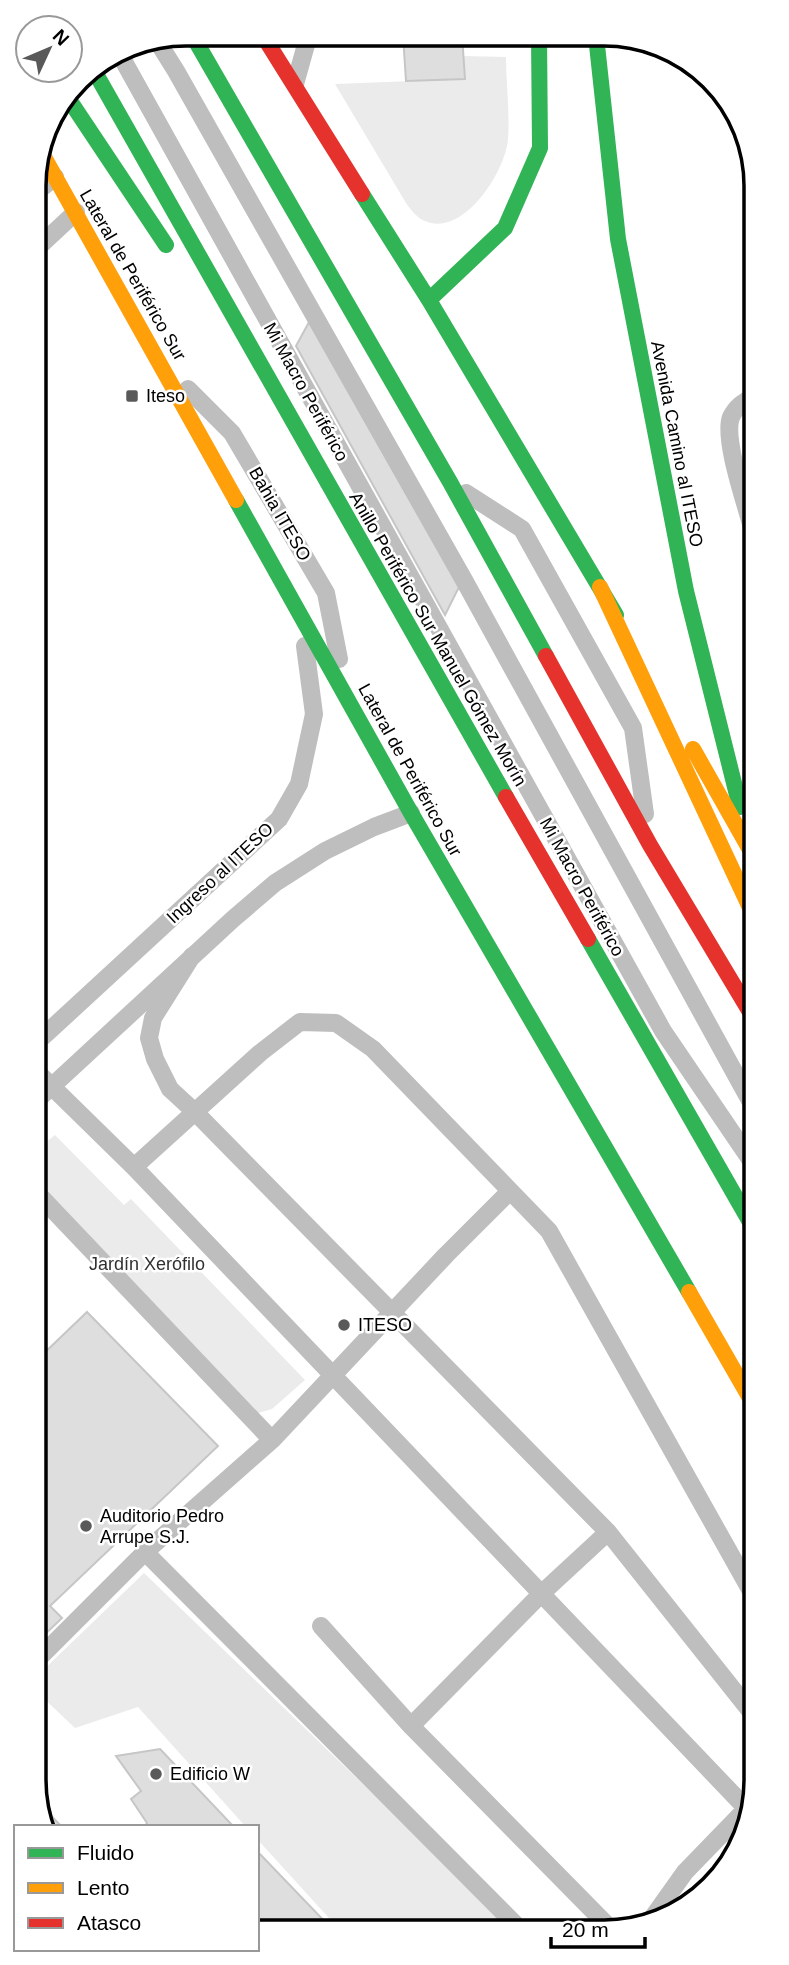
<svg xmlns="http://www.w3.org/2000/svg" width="789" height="1965" font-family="Helvetica,sans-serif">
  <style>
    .green { fill: #ebebeb }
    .building { fill: #dedede; stroke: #c6c6c6; stroke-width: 2 }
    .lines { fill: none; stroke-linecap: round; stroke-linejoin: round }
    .lane { stroke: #bebebe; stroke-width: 18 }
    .fast { stroke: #30b455; stroke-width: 16 }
    .slow { stroke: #ff9f0a; stroke-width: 16 }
    .jam { stroke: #e5322d; stroke-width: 16 }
    .poi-dot { fill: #595959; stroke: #fff; stroke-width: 2.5 }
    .labels { text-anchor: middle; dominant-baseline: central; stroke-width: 5; stroke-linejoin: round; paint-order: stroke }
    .street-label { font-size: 18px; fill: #000; stroke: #fff }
    .poi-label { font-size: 18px; fill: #000; stroke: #fff; text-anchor: start }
    .park-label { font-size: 18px; fill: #313131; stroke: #fff }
    .rim { fill: none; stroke: #000; stroke-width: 3.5 }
  </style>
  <rect width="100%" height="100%" fill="#fff"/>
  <path class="green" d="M 463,56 L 506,57 C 506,84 510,112 508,139 C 506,170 464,238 425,221 C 417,218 411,210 406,203 L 335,84 L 464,79 Z
    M 55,1135 L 124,1205 L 131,1199 L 305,1380 L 272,1409 L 255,1414 L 37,1199 L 36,1150 Z
    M 144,1573 L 511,1927 L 338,1928 L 257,1839 L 257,1827 L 246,1827 L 138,1707 L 75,1728 L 38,1693 L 38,1675 Z"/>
  <path class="building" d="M 403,35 L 462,35 L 465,79 L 406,81 Z
    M 309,322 L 459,587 L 445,615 L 296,346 Z
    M 87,1312 L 218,1446 L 50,1606 L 62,1618 L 38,1641 L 37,1360 Z
    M 160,1749 L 234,1827 L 144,1827 L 147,1823 L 131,1799 L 141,1791 L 116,1756 Z
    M 38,1802 L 62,1827 L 43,1827 L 38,1819 Z
    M 257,1851 L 331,1928 L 257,1928 Z"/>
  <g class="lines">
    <path class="lane" d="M 156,39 L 176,71 L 464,580 L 753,1106
      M 118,51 L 663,1031 L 754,1165
      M 295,84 L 309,34
      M 34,194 L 55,177
      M 34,251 L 76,212
      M 188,389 L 232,433 L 326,593 L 339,659
      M 751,398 C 742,403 736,407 731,417 C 723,438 745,502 752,527
      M 466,493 L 522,529 L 633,728 L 645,814
      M 192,956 L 153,1018 L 149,1038 L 155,1059 L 170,1089 L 195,1112 L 608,1532 L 755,1717
      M 36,1043 L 279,819 L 299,784 L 314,714 L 305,646
      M 36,1071 L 134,1167 L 747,1809
      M 36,1101 L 233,919 L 275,883 L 325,851 L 374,827 L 411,813
      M 134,1167 L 260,1053 L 300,1022 L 336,1023 L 373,1049 L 549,1231 L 755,1598
      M 37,1193 L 272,1440
      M 145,1552 L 518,1927
      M 321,1626 L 411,1726 L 609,1927
      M 38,1659 L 145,1552 L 272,1440 L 446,1255 L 509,1192
      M 411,1726 L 542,1593 L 608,1532
      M 648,1924 L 685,1872 L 748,1807"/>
    <path class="fast" d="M 191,33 L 450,482 L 546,656
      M 596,36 L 618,239 L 686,591 L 740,807
      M 92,67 L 506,797
      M 66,95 L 166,245
      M 362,194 L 429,300 L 616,615
      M 429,300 L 505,228 L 540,148 L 539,36
      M 236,500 L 411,813 L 689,1292
      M 588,939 L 754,1229"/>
    <path class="slow" d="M 40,150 L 236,500
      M 600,587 L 753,914
      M 693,749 L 753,855
      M 689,1292 L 754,1405"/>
    <path class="jam" d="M 262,34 L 362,194
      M 546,656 L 650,845 L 753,1017
      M 506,797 L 588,939"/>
  </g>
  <g class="poi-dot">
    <rect x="125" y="389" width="14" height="14" rx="3.5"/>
    <circle cx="344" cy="1325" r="7"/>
    <circle cx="86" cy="1526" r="7"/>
    <circle cx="156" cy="1774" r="7"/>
  </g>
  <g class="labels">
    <g class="street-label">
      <text transform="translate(133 275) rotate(60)">Lateral de Periférico Sur</text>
      <text transform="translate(306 392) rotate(61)">Mi Macro Periférico</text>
      <text transform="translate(677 444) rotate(79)">Avenida Camino al ITESO</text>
      <text transform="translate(280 514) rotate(60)">Bahia ITESO</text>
      <text transform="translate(438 639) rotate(60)">Anillo Periférico Sur Manuel Gómez Morín</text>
      <text transform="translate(410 770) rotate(61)">Lateral de Periférico Sur</text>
      <text transform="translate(220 873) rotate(-43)">Ingreso al ITESO</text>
      <text transform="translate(582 887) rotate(61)">Mi Macro Periférico</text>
    </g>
    <g class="poi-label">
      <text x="146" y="396">Iteso</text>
      <text x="358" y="1325">ITESO</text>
      <text x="100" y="1516">Auditorio Pedro<tspan x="100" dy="21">Arrupe S.J.</tspan></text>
      <text x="170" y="1774">Edificio W</text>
    </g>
    <g class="park-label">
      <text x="147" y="1264">Jardín Xerófilo</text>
    </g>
  </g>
  <path d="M0 0H789V1965H0ZM186 46H604A140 140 0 0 1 744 186V1780A140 140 0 0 1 604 1920H186A140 140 0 0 1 46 1780V186A140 140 0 0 1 186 46Z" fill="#fff" fill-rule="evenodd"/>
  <path class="rim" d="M186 46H604A140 140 0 0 1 744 186V1780A140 140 0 0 1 604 1920H186A140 140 0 0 1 46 1780V186A140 140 0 0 1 186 46Z"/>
  <rect x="14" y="1825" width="245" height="126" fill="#ffffff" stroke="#999999" stroke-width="2"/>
  <rect x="28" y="1848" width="35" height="10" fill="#30b455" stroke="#999999" stroke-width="2"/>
  <text x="77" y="1860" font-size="21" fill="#000000">Fluido</text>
  <rect x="28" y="1883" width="35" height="10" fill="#ff9f0a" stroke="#999999" stroke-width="2"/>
  <text x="77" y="1895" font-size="21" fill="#000000">Lento</text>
  <rect x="28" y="1918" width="35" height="10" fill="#e5322d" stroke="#999999" stroke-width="2"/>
  <text x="77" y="1930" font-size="21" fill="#000000">Atasco</text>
  <g transform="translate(49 49) rotate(46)"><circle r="33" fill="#ffffff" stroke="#999999" stroke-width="2"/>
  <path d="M0-5L12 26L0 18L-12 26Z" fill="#595959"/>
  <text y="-10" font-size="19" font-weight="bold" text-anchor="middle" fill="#000000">N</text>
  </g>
  <path d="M551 1937v10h94v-10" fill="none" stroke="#000000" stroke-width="3.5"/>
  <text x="562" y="1937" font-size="21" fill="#000000" stroke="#ffffff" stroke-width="5" paint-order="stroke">20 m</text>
</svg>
